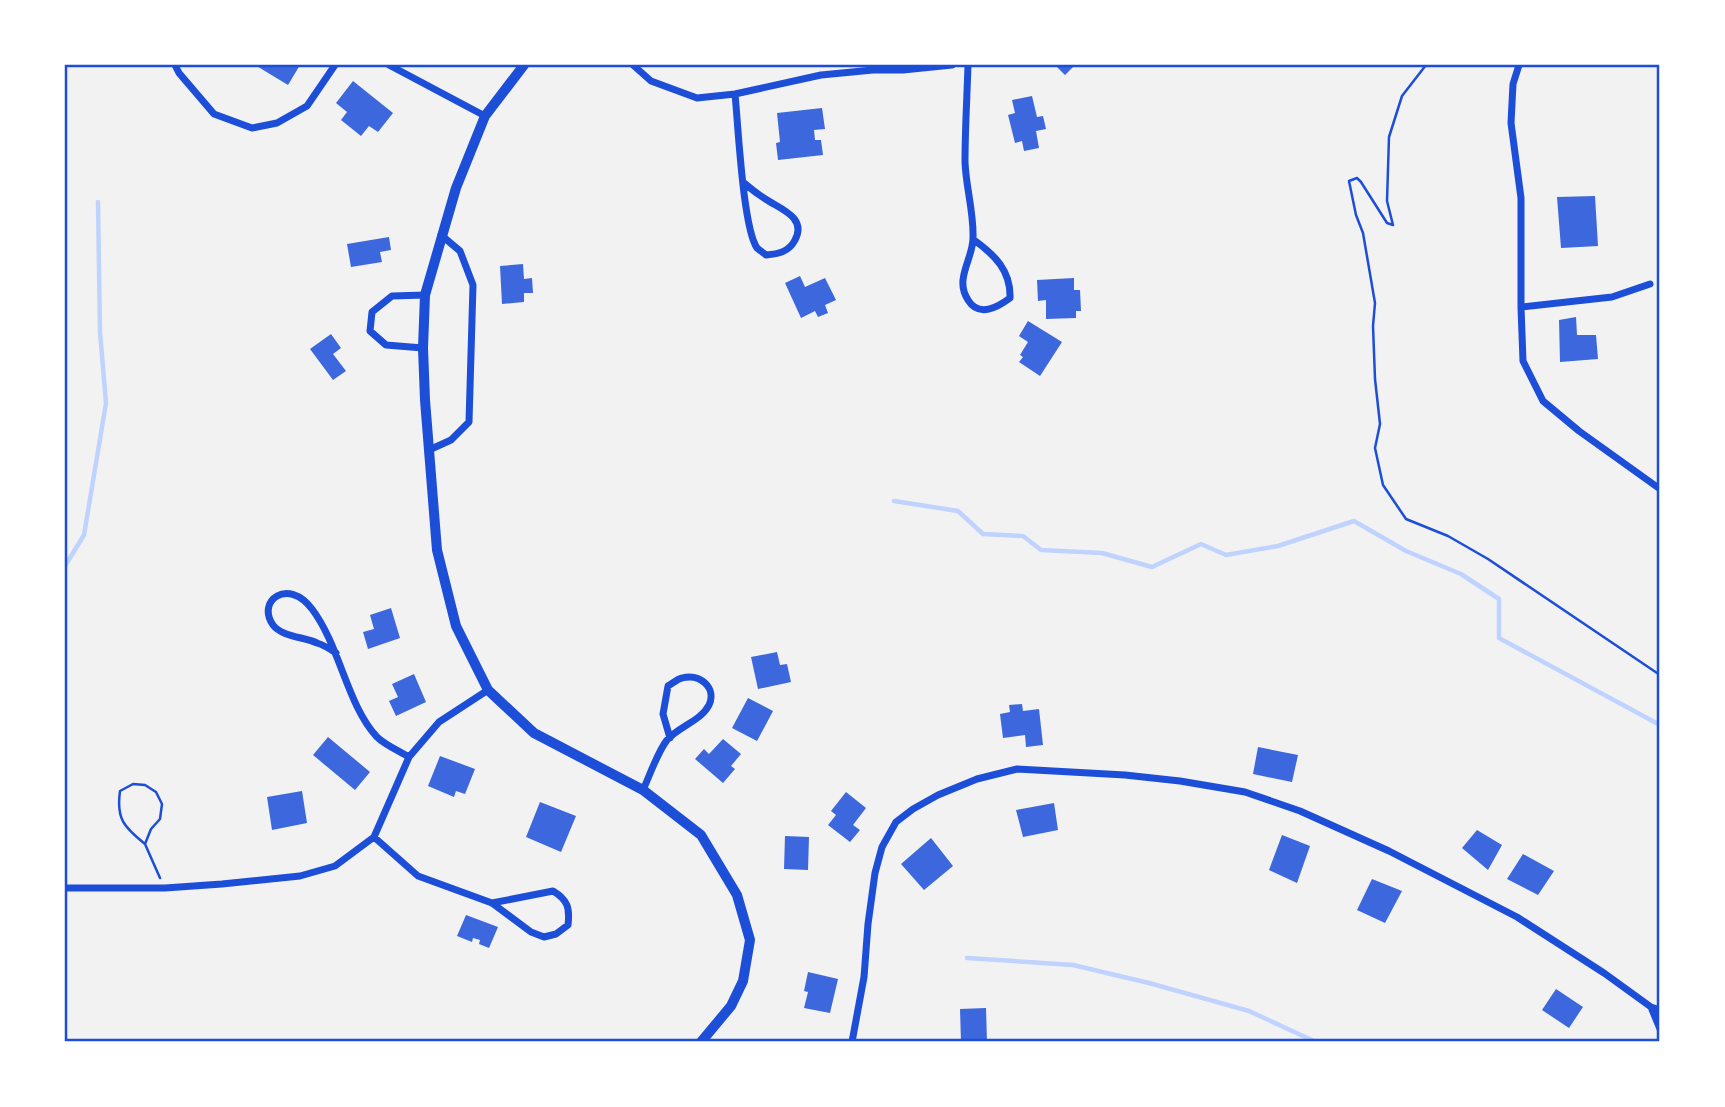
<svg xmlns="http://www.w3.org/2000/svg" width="1725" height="1107" font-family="Figtree,sans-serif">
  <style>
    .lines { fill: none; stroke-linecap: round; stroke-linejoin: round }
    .stream { stroke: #bfd3fe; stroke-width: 4.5 }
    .building { fill: #3d67dc }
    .path { stroke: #1d4ed8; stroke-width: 2.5 }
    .minor { stroke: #1d4ed8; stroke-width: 7 }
    .tertiary { stroke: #1d4ed8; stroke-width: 10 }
    .neatline { fill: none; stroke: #1d4ed8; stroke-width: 2.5 }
  </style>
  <rect width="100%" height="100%" fill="#f2f2f2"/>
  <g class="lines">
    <path class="stream" d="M 894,501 L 958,511 L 983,534 L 1023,536 L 1041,550 L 1102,553 L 1152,567 L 1201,544 L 1226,555 L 1278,546 L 1354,521 L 1406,551 L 1461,574 L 1499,599 L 1499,638 L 1660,725
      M 65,566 L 84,535 L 106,403 L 100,332 L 98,202
      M 967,958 L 1073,965 L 1149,983 L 1249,1011 L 1316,1042"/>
  </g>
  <path class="building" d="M 255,65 L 300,65 L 288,85 Z
    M 1055,65 L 1075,65 L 1065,75 Z
    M 353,81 L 393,113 L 378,132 L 369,126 L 361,136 L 341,120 L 347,112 L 336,103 Z
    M 1032,96 L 1037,117 L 1043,116 L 1046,129 L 1036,131 L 1039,148 L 1024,151 L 1022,141 L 1015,143 L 1008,115 L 1015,113 L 1012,100 Z
    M 822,108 L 825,129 L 814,130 L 815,140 L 821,140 L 823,155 L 778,160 L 776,143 L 780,142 L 777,113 Z
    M 1595,196 L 1598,246 L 1561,248 L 1557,197 Z
    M 389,237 L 391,250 L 380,252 L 382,262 L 351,267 L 347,244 Z
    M 523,264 L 524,279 L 532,278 L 533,293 L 524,293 L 524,302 L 502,304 L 500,266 Z
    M 800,276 L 805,287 L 825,278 L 836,300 L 825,305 L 828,313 L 818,317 L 815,311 L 801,318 L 785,283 Z
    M 1074,278 L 1074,290 L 1080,290 L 1081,311 L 1076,311 L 1076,318 L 1046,319 L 1046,300 L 1038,301 L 1037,280 Z
    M 1576,317 L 1577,335 L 1596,335 L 1598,359 L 1560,362 L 1559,320 Z
    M 1028,321 L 1062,342 L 1040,376 L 1019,362 L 1023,357 L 1020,355 L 1028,342 L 1019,336 Z
    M 331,334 L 341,348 L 333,354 L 346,371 L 333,380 L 310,349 Z
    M 391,608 L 400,638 L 368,649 L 363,632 L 374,629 L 370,615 Z
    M 777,652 L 780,665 L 787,664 L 791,682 L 758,689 L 751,657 Z
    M 414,674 L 426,702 L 396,716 L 389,701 L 398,697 L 392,684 Z
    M 748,698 L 773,711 L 757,741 L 732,728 Z
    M 1022,704 L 1023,711 L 1039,709 L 1043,745 L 1026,747 L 1025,735 L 1003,738 L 1000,714 L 1010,712 L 1009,705 Z
    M 328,737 L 370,772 L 355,790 L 313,755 Z
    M 723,739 L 741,754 L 731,766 L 735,769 L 723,783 L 695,759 L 704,749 L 709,754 Z
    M 1258,747 L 1298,755 L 1292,782 L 1253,774 Z
    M 440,756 L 475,769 L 465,794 L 456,791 L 454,797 L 428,786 Z
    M 302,791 L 307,823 L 272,830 L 267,797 Z
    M 846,792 L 866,808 L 853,825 L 860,830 L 850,842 L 828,825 L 836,815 L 831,811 Z
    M 540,802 L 576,816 L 561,852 L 526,837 Z
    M 1054,803 L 1058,830 L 1023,837 L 1016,810 Z
    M 1477,830 L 1502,845 L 1488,870 L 1462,848 Z
    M 1282,835 L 1310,846 L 1297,883 L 1269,870 Z
    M 785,836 L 809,837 L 808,870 L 784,869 Z
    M 931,838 L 953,866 L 924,890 L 901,864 Z
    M 1523,854 L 1554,871 L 1538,895 L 1507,879 Z
    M 1372,879 L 1402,891 L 1385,923 L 1357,910 Z
    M 466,915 L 498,927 L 489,948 L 479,944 L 480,940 L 473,938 L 472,942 L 457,936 Z
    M 808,972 L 838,979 L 830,1013 L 804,1008 L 808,992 L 804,991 Z
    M 1556,989 L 1583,1007 L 1569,1028 L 1542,1010 Z
    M 986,1008 L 987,1042 L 961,1042 L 960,1009 Z"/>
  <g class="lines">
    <path class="path" d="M 1426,65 L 1402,96 L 1389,137 L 1387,201 L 1393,225 L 1387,223 L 1361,182 L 1357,178 L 1349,181 L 1356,215 L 1363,233 L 1375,303 L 1373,326 L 1375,379 L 1380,424 L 1375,448 L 1383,485 L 1406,519 L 1448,536 L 1488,559 L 1660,675
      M 145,844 C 124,827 116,819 120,791 L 133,784 L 145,785 L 156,792 L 162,804 L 160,819 L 151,829 L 145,844 L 160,878"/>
    <path class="minor" d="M 175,65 L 179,73 L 214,114 L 252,128 L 277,123 L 307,106 L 335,65
      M 389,65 L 485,116
      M 633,65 L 651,81 L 697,98 L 735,94 L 821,75 L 873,70 L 903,70 L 952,65
      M 968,65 C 967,97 965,130 965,162 C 966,188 974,213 973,238 C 973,259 954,279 968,300 C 979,318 998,307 1010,298 C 1011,271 995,255 974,240
      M 1519,65 L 1513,84 L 1511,123 L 1521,198 L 1521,307 L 1523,361 L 1543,401 L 1579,431 L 1660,489
      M 735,94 C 738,124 743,228 757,248 C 758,249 765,254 766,255 C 778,254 789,252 795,240 C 807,218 781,209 767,200 C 759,195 751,189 744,183
      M 1521,307 L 1612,297 L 1650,284
      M 423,348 L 386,345 L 370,331 L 372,312 L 392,296 L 425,295
      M 429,450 L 451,440 L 469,422 L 473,285 L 460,251 L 441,235
      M 336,653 C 330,649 324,645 317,643 C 305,637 282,637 273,625 C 256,601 288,577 312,609 C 340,646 347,705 377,737 C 385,745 399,751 409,757
      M 643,790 C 650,775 657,753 667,740 C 679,726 701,721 709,705 C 717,688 700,673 682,678 C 677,679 672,684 668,686 L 663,714 L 670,738
      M 374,837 L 418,876 L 492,903 L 531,932 L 544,937 L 556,934 L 568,925 C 570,908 568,900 553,891 L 492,903
      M 65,888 L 165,888 L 222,884 L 300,876 L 335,866 L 374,837 L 409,757 L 439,722 L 488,690
      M 1651,1007 L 1660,1029
      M 852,1042 L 864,977 L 868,924 L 875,873 L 882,847 L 896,822 L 913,809 L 938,795 L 977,779 L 1017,769 L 1125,775 L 1180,781 L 1245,792 L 1300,811 L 1389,851 L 1517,917 L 1604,973 L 1651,1007 L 1660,1010"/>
    <path class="tertiary" d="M 524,65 L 485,116 L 456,188 L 425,295 L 423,348 L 425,400 L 437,550 L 456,626 L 488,690 L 534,733 L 643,790 L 701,835 L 737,895 L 750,940 L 743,981 L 731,1006 L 701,1042"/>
  </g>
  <rect width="1725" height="1107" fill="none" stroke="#ffffff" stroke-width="133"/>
  <rect x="66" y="66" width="1592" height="974" class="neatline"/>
</svg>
